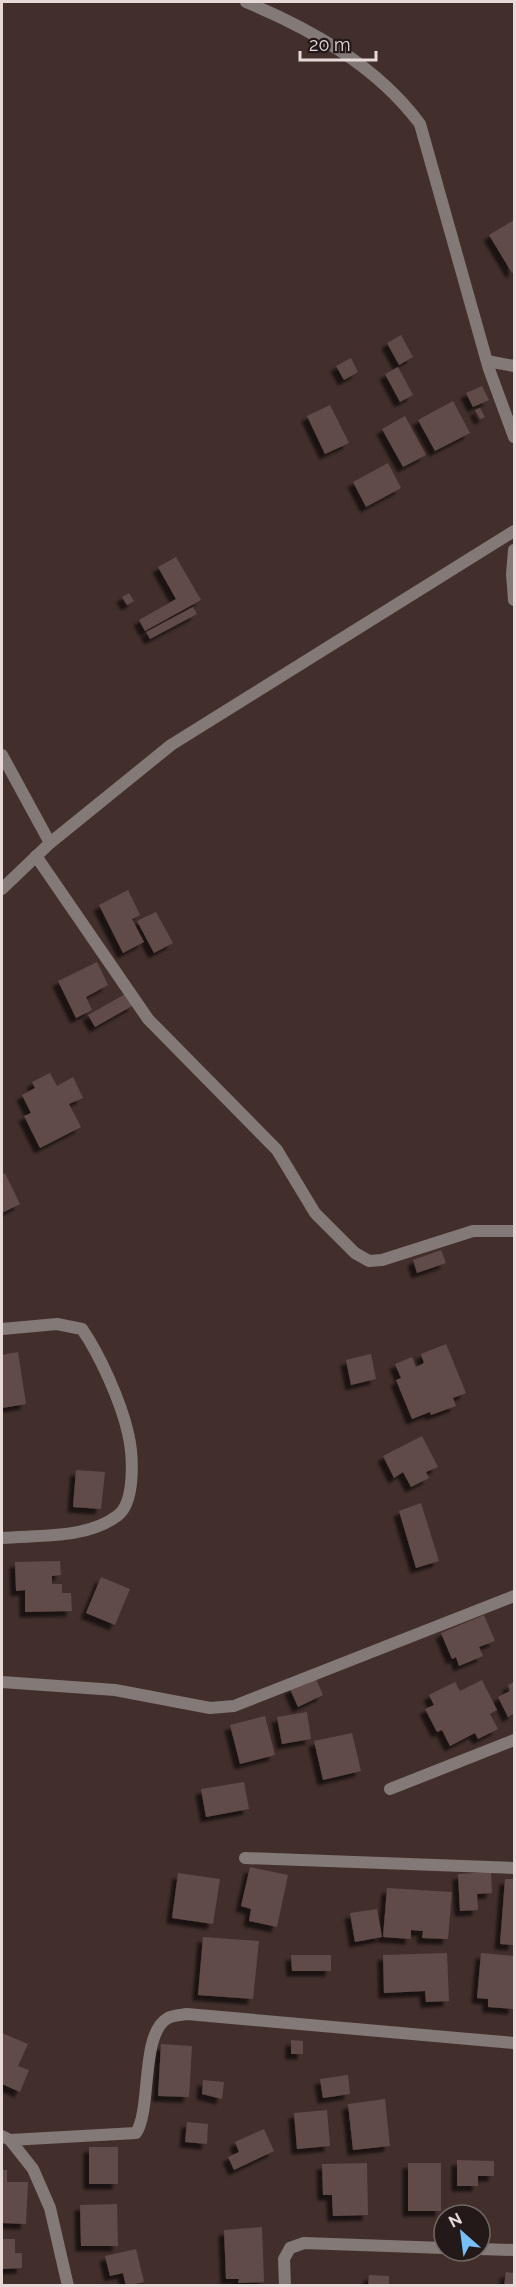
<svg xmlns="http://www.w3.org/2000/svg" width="516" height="2287" font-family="Raleway,sans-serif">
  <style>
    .building { fill: #604b48; filter: url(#shadow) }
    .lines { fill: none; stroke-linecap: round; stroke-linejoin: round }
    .minor { stroke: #837977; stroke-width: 12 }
    .tertiary { stroke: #837977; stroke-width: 12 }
  </style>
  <defs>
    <filter id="shadow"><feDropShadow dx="-5.5" dy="5.5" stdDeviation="1.5" flood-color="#0009"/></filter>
  </defs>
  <rect width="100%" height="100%" fill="#422f2c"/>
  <path class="building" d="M 514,220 L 514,271 L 512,273 L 489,235 Z
    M 401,335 L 413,357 L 399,365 L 387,343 Z
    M 351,358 L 358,372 L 344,380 L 336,366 Z
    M 398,367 L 413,395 L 400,402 L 385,374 Z
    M 482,386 L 489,400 L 473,407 L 466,393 Z
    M 453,401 L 470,433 L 435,451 L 418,420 Z
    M 330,405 L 349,443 L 325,454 L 307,416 Z
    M 480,408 L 485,417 L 480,419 L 475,410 Z
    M 405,416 L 426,455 L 403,467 L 382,429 Z
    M 388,463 L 401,488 L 366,507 L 353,482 Z
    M 176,557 L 201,600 L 145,631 L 139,620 L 176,599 L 158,567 Z
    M 129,593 L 134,601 L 127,605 L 122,597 Z
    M 193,607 L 197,614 L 150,639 L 146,632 Z
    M 128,890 L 140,915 L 132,919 L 144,942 L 123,953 L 99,905 Z
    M 156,912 L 173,943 L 154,953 L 137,921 Z
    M 97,962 L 108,985 L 86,997 L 92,1010 L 76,1018 L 58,981 Z
    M 127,993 L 134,1005 L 95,1027 L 88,1015 Z
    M 50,1073 L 57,1086 L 73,1077 L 83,1098 L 69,1104 L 81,1127 L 40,1148 L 24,1116 L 31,1113 L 22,1095 L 35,1088 L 32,1082 Z
    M 5,1173 L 20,1204 L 2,1213 L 2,1175 Z
    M 441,1250 L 446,1263 L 417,1273 L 413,1260 Z
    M 446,1344 L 466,1393 L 453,1398 L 456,1406 L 431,1415 L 430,1412 L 412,1419 L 396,1380 L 401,1378 L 395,1364 L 412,1357 L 416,1367 L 424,1363 L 421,1354 Z
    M 18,1352 L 26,1404 L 2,1408 L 2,1355 Z
    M 371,1354 L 376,1379 L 351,1385 L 346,1360 Z
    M 422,1436 L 438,1467 L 426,1472 L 429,1478 L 411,1487 L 403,1472 L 394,1478 L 383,1456 Z
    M 76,1470 L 105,1472 L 101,1509 L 73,1507 Z
    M 421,1503 L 439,1561 L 416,1568 L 399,1511 Z
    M 60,1561 L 61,1575 L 52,1576 L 52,1584 L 62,1584 L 62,1593 L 71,1593 L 72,1611 L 25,1612 L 25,1590 L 16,1591 L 15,1562 Z
    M 101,1577 L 130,1589 L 115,1625 L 86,1613 Z
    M 484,1615 L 495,1641 L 479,1647 L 483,1656 L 459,1666 L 456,1657 L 452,1659 L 441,1633 Z
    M 315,1677 L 323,1695 L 298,1707 L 290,1689 Z
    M 482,1680 L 497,1710 L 490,1714 L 498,1729 L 478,1739 L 475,1733 L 450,1746 L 442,1730 L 437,1732 L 425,1709 L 434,1705 L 429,1695 L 455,1682 L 460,1691 Z
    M 514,1682 L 514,1713 L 508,1717 L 498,1697 L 510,1691 L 508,1685 Z
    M 307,1712 L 311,1739 L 282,1744 L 277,1717 Z
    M 265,1716 L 275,1755 L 240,1764 L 230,1725 Z
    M 352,1733 L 361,1771 L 323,1780 L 314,1741 Z
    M 244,1782 L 249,1809 L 206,1817 L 201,1789 Z
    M 250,1867 L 288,1875 L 277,1927 L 249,1921 L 251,1909 L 241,1906 Z
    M 491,1872 L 492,1893 L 477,1894 L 478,1910 L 460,1911 L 458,1874 Z
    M 178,1873 L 220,1879 L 213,1924 L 172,1918 Z
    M 505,1879 L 514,1879 L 514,1945 L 500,1944 Z
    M 387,1888 L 452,1892 L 448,1939 L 422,1938 L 423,1931 L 411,1930 L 411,1939 L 383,1937 Z
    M 377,1909 L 382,1937 L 355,1942 L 350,1913 Z
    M 203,1937 L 259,1941 L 253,1999 L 198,1995 Z
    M 447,1953 L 449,2001 L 426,2002 L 425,1991 L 384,1993 L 383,1955 Z
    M 481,1953 L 514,1956 L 514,2009 L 488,2007 L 488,1999 L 477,1998 Z
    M 291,1955 L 331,1955 L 331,1971 L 292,1971 Z
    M 2,2033 L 28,2044 L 18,2066 L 29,2070 L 20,2092 L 2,2084 Z
    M 291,2040 L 303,2041 L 303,2054 L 291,2054 Z
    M 161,2044 L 192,2046 L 189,2097 L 158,2096 Z
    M 348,2075 L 350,2094 L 323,2098 L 320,2079 Z
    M 203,2080 L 224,2082 L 222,2099 L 202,2094 Z
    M 385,2099 L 390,2146 L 353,2150 L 348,2104 Z
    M 327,2110 L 330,2146 L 297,2149 L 294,2113 Z
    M 187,2122 L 208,2124 L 207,2144 L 185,2142 Z
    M 264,2129 L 274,2151 L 234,2170 L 228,2157 L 239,2152 L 235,2142 Z
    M 89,2147 L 118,2147 L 118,2184 L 89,2184 Z
    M 457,2160 L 494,2161 L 494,2176 L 478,2176 L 478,2186 L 457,2186 Z
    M 367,2163 L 368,2215 L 333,2216 L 332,2195 L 323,2195 L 322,2164 Z
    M 408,2163 L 441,2163 L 441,2211 L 408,2211 Z
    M 2,2170 L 7,2170 L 7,2182 L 28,2182 L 26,2224 L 2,2223 Z
    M 117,2204 L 118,2246 L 81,2246 L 80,2205 Z
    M 262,2227 L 264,2282 L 238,2283 L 239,2279 L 226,2279 L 224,2230 Z
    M 2,2239 L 15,2239 L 15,2253 L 22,2253 L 22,2268 L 2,2269 Z
    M 136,2249 L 144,2282 L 126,2286 L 123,2273 L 110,2276 L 105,2256 Z
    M 506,2272 L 514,2273 L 514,2286 L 504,2286 Z
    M 369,2275 L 389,2276 L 389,2286 L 368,2286 Z"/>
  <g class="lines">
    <path class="minor" d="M 246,2 C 311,29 377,66 420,124 L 489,369 L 514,437
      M 487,361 L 514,366
      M 514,550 L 512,574 L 514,600
      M 2,755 L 50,843
      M 36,856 L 148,1019 L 277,1150 L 315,1213 L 355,1253 L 369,1261 L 382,1260 L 473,1231 L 514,1231
      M 2,1329 L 57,1324 L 82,1329 C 100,1355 121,1402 128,1433 C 133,1454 136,1503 117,1516 C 86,1539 39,1535 2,1538
      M 2,1682 L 115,1690 L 210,1708 L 234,1706 L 514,1596
      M 390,1789 L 514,1740
      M 245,1858 L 514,1868
      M 2,2136 L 10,2140 L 136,2133 C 152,2109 140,2033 168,2018 C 173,2015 181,2015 187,2014 L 514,2043
      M 10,2140 L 33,2169 L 50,2208 L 68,2286
      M 480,2249 L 514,2250
      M 285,2286 L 284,2259 L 290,2248 L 304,2243 L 444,2248"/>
    <path class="tertiary" d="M 2,889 L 50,843 L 171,745 L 514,531"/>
  </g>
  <rect width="516" height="2287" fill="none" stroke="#e6d9d7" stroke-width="6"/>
  <g transform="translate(462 2233) rotate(332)"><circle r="28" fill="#221918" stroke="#706664" stroke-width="1.5"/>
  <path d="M0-4.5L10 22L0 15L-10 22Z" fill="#77c0f7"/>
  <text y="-9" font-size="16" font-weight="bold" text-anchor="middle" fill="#e6d9d7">N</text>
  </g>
  <path d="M300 51v9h76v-9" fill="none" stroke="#e6d9d7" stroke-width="3"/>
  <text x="309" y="51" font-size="18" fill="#e6d9d7" stroke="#221918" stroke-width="4.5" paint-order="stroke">20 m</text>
</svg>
